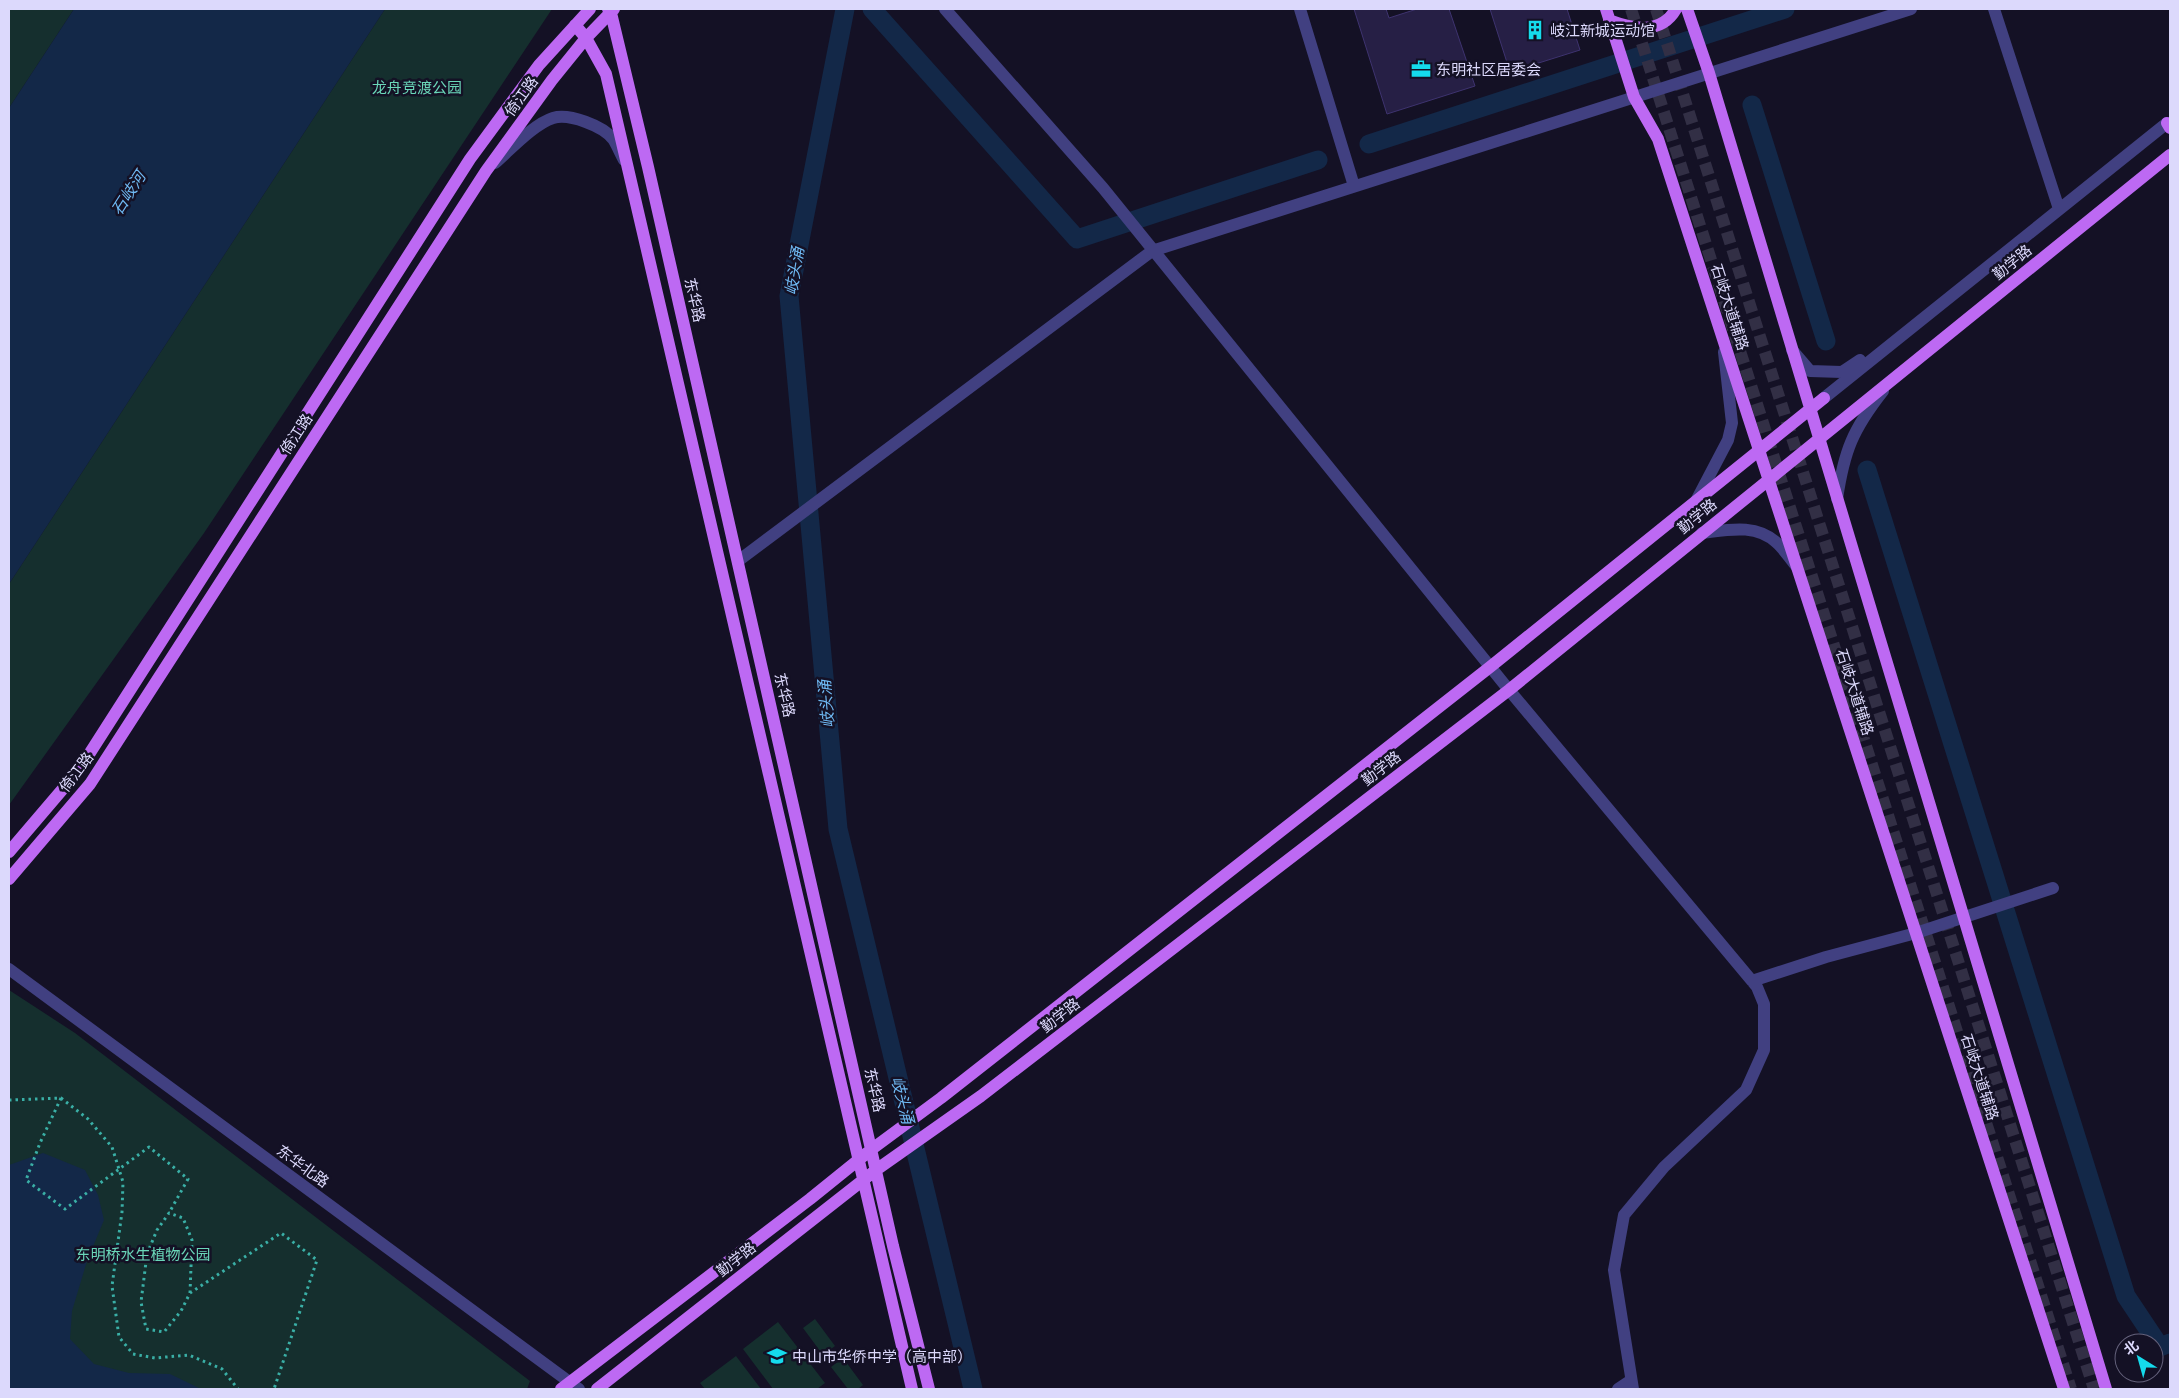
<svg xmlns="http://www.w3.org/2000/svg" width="2179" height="1398" font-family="Manrope,'Noto Sans SC',sans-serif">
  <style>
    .green { fill: #152f2e }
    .water { fill: #132848 }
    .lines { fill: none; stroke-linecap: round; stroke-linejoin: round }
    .canal { stroke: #132848; stroke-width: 19 }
    .building { fill: #261f45; stroke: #3e336f }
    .major-tunnel { stroke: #322f45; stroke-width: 12; stroke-dasharray: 12 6; stroke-linecap: butt }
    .path { stroke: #3aafa6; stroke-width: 3; stroke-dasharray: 2.5 4; stroke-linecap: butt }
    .minor { stroke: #414081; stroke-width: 12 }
    .major { stroke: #bd69f3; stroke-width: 12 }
    .labels { text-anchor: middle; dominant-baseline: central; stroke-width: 5; stroke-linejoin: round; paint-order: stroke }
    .poi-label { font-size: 15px; fill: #dcd9fc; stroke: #141125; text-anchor: start }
    .park-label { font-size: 15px; fill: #6ad7b9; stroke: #141125 }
    .street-label { font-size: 15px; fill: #dcd9fc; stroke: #141125 }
    .water-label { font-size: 16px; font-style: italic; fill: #6fb9f3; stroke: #141125 }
  </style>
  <rect width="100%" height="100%" fill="#141125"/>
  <path class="green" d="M 9,9 L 74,9 L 9,108 Z
    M 385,9 L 552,9 L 204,533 L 9,805 L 9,584 Z
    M 9,990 L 75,1033 L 530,1381 L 527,1389 L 9,1389 Z
    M 815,1319 L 835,1346 L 823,1355 L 803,1328 Z
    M 778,1322 L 825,1383 L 817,1389 L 773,1389 L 743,1349 Z
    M 736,1356 L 761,1389 L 705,1389 L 700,1383 Z
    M 843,1358 L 863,1385 L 858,1389 L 848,1389 L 831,1367 Z"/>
  <path class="water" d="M 74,9 L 385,9 L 9,584 L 9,108 Z
    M 43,1153 L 85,1170 L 98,1195 L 104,1220 L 87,1261 L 72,1311 L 70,1339 L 94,1364 L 129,1373 L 170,1374 L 201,1389 L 9,1389 L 9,1165 Z"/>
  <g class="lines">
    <path class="canal" d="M 845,9 L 789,296 L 838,829 L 973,1389
      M 872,9 L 1077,239 L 1318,160
      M 1752,105 L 1826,341
      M 1369,144 L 1785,9
      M 1867,470 L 2126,1296 L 2160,1347 L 2170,1343"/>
  </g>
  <path class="building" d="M 1354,9 L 1386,9 L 1389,18 L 1417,9 L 1449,9 L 1475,86 L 1387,114 Z
    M 1490,9 L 1567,9 L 1580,50 L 1510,72 Z"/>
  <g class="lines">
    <path class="major-tunnel" d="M 1631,9 L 2071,1389
      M 1656,9 L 2094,1389"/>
    <path class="path" d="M 61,1098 L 40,1143 L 26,1180 L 65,1209 L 149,1147 L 188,1179 L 169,1213
      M 9,1100 L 61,1098 L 88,1119 L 112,1147 L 123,1182 L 122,1212 L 112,1286 L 119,1337 L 133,1354 L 155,1358 L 189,1355 L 222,1369 L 238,1389
      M 190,1293 L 192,1240 L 183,1218 L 169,1213 L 157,1230 L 147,1254 L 141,1302 L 146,1329 L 164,1332 L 181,1311 L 190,1293 L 281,1233 L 317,1260 L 274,1389"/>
    <path class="minor" d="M 945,9 L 1103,188 L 1509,690 L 1757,987 L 1764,1004 L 1764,1050 L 1746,1090 L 1664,1167 L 1624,1215 L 1614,1270 L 1633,1389
      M 1300,9 L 1354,186
      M 1994,9 L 2059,209
      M 495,163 C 511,149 534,124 553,118 C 569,113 603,126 613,139 C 617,145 620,153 624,160
      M 1792,350 L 1810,371 L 1842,372 L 1860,360
      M 1824,398 L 2167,123
      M 1837,499 C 1844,451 1853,429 1883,391
      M 1696,501 L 1728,440 L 1732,423 L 1724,352
      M 1702,533 C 1727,530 1756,523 1777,543 C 1784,549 1790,559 1797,567
      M 738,561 L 1152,251 L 1911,9
      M 9,969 L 579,1389
      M 1752,981 L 1826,957 L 1916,933 L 2053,888
      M 1618,1389 L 1630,1381"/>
    <path class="major" d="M 608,9 L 611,13 L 648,167 L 893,1246 L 929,1389
      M 1606,9 L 1634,97 L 1658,139 L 2064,1389
      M 1687,9 L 1709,73 L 2106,1389
      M 1609,20 C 1633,29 1661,35 1676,9
      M 575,25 L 586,38 L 606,74 L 912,1389
      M 2167,123 L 2170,128
      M 9,852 L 79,770 L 470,159 L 539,65 L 590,9
      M 9,879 L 90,784 L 486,171 L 552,80 L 586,38 L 614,9
      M 561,1389 L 810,1199 L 872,1149 L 941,1098 L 1490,667 L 1824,398
      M 597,1389 L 876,1170 L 981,1096 L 1509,690 L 2170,155"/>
  </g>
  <defs>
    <symbol id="building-bare" viewBox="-9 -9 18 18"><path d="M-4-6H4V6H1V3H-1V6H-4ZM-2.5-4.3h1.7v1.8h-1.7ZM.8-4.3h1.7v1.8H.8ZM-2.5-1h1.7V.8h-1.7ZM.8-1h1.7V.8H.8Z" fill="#15dbec" stroke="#141125" stroke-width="2.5" paint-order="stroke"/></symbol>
    <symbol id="office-bare" viewBox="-9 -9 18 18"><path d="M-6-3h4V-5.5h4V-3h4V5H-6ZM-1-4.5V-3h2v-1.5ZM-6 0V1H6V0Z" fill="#15dbec" stroke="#141125" stroke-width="2.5" paint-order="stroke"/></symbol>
    <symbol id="school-bare" viewBox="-9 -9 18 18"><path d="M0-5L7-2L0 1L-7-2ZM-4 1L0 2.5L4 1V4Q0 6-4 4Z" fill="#15dbec" stroke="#141125" stroke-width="2.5" paint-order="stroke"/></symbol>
  </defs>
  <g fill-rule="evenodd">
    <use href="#building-bare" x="1521" y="16" width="28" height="28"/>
    <use href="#office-bare" x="1407" y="55" width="28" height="28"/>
    <use href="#school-bare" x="763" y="1342" width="28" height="28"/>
  </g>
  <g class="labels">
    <g class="poi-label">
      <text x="1550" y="30">岐江新城运动馆</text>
      <text x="1436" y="69">东明社区居委会</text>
      <text x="792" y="1356">中山市华侨中学（高中部）</text>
    </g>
    <g class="park-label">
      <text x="417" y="87">龙舟竞渡公园</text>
      <text x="143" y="1254">东明桥水生植物公园</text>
    </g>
    <g class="street-label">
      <text transform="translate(521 96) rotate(-54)">倚江路</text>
      <text transform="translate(2012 262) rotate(-39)">勤学路</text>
      <text transform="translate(695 300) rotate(77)">东华路</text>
      <text transform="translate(1730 307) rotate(72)">石岐大道辅路</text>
      <text transform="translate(296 434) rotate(-57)">倚江路</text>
      <text transform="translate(1697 516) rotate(-39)">勤学路</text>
      <text transform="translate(1855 692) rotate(72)">石岐大道辅路</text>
      <text transform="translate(785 695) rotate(77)">东华路</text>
      <text transform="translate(1381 768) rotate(-38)">勤学路</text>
      <text transform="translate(76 772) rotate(-53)">倚江路</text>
      <text transform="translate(1060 1015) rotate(-38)">勤学路</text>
      <text transform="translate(1980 1077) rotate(72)">石岐大道辅路</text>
      <text transform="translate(875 1090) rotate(77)">东华路</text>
      <text transform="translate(303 1166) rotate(36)">东华北路</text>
      <text transform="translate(736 1259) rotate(-38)">勤学路</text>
    </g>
    <g class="water-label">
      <text transform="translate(128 193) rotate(-57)">石岐河</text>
      <text transform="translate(794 271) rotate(-81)">岐头涌</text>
      <text transform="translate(826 704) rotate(-95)">岐头涌</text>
      <text transform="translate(903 1100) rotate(76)">岐头涌</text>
    </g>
  </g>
  <rect width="2179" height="1398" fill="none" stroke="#dcd9fc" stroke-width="20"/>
  <g transform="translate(2139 1358) rotate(323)"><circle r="24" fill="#141125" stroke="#64617b"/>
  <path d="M0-4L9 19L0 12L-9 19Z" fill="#15dbec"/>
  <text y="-8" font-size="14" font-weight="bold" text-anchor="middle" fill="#dcd9fc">北</text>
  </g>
</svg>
